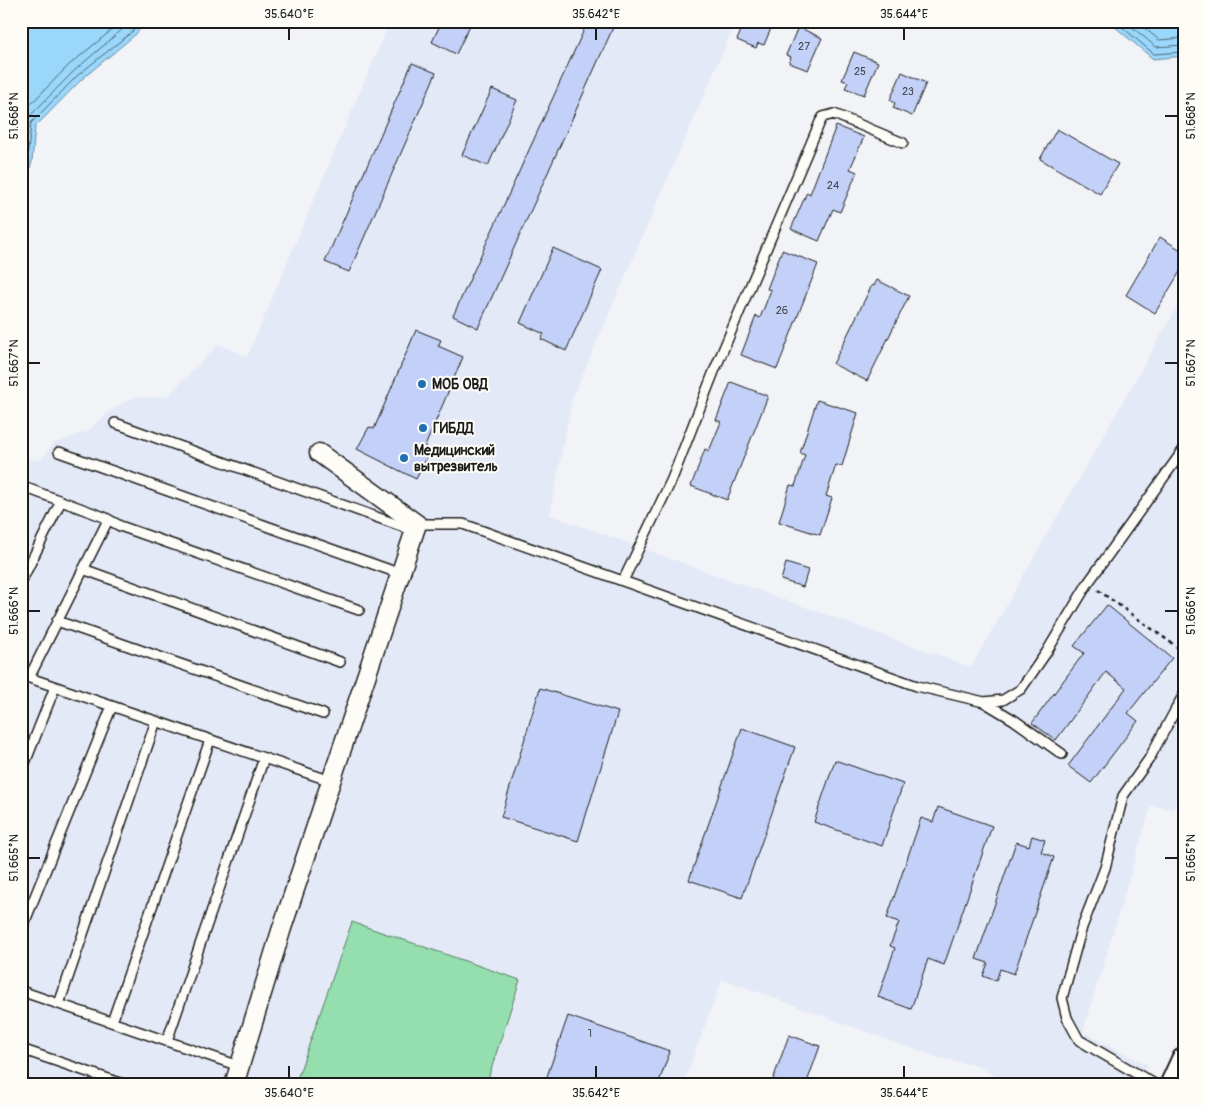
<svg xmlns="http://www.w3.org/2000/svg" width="1205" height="1106" font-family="Pangolin,sans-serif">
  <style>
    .built { fill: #e3e9f7 }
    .green { fill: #95dead; stroke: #587d64 }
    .water { fill: #9ad7fb; stroke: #688ca2 }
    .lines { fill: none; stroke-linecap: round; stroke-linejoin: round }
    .shore { stroke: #4e6775; stroke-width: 1 }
    .building { fill: #c3d1f8; stroke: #1c1c1c }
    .lane-casing { stroke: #1c1c1c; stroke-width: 12 }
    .street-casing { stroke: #1c1c1c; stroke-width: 21 }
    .secondary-casing { stroke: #1c1c1c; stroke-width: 29 }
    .path { stroke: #1c1c1c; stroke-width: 2.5; stroke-dasharray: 4 4; stroke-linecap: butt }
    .lane { stroke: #fdfcf7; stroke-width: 9 }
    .street { stroke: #fdfcf7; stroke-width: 18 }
    .secondary { stroke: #fdfcf7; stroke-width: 25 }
    .ticks { fill: none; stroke: #1c1c1c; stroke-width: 2 }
    .poi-dot { fill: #1f6fb2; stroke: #fdfcf7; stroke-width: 2 }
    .labels { text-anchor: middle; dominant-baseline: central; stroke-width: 4; stroke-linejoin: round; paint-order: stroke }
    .number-label { font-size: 11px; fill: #464953 }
    .poi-label { font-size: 14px; font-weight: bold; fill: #1c1c1c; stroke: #fdfcf7; text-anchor: start }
    .neatline { fill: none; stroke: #1c1c1c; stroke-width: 2 }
    .ticks-label { font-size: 12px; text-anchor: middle; fill: #1c1c1c }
  </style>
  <rect width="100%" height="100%" fill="#f1f3f7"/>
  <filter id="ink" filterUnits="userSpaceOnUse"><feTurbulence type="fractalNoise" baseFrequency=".02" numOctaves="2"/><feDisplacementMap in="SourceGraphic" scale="10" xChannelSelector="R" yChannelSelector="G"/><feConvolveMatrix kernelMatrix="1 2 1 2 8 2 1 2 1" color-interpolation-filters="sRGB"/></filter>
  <g filter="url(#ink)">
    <path class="built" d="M 390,21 L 736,21 L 572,399 L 550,515 L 971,667 L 1184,295 L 1184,786 L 1173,809 L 1151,806 L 1083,1032 L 1148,1065 L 1138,1085 L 1010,1085 L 978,1066 L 938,1058 L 722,979 L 683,1085 L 486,1085 L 520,980 L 352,922 L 295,1085 L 21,1085 L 21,455 L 39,461 L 55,443 L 88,431 L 111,410 L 134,397 L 166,397 L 219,344 L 247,357 Z"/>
    <path class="green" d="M 352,922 L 520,980 L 486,1085 L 295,1085 Z"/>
    <path class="water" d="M 21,21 L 146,21 L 136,34 L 82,79 L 35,127 L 32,162 L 21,196 Z
      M 1108,21 L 1184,21 L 1184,56 L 1153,59 Z"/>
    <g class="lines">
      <path class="shore" d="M 1115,21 L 1154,54 L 1184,52
        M 1125,21 L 1156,47 L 1184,45
        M 1136,21 L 1159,40 L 1184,38
        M 21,114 L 69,65 L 123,21
        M 21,154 L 24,125 L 27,119 L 74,71 L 132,21
        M 21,179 L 27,161 L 31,123 L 78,75 L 133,31 L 140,21"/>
    </g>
    <path class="building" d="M 442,21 L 472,21 L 456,54 L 432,42 Z
      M 588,21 L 616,21 L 478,328 L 453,316 Z
      M 745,21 L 774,21 L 764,45 L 758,43 L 756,48 L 737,40 Z
      M 798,27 L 822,38 L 808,70 L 789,63 L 791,57 L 786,55 Z
      M 854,52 L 878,62 L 864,95 L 845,88 L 848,82 L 842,80 Z
      M 412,63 L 436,73 L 349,272 L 325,262 Z
      M 902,72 L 926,83 L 912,116 L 893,108 L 895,103 L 890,100 Z
      M 492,89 L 517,100 L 488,166 L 462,155 Z
      M 836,126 L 864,137 L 850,169 L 857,172 L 840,212 L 833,209 L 819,241 L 791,229 L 807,192 L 810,194 Z
      M 1057,129 L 1118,164 L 1100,194 L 1040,159 Z
      M 1160,237 L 1184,252 L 1184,265 L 1155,313 L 1126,295 Z
      M 553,248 L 602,270 L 566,351 L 541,339 L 544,334 L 520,323 Z
      M 782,250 L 818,264 L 777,369 L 741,355 L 756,316 L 760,318 L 771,290 L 767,289 Z
      M 877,280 L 909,296 L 867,381 L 833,364 L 872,285 L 874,286 Z
      M 416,330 L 441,340 L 438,346 L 463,357 L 423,451 L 429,453 L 416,479 L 357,449 L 369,427 L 374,429 Z
      M 731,382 L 768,396 L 727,500 L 691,486 L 705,449 L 709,451 L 721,422 L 716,420 Z
      M 817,400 L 858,413 L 842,466 L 836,465 L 826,496 L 832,498 L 820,535 L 779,522 L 790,485 L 795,486 L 805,455 L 800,453 Z
      M 786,563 L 808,570 L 803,587 L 781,580 Z
      M 1107,605 L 1172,658 L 1128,713 L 1138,721 L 1091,783 L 1068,766 L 1126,688 L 1106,672 L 1056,740 L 1032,723 L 1084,653 L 1074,646 Z
      M 540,688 L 618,712 L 578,841 L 501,817 Z
      M 742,728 L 795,747 L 742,898 L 689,880 Z
      M 835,760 L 903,784 L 882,846 L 814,822 Z
      M 938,807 L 992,826 L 944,965 L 928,959 L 911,1009 L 878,997 L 895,948 L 890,946 L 899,922 L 887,918 L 921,818 L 933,822 Z
      M 1032,836 L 1045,840 L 1041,852 L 1054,857 L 1014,974 L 1000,969 L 996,981 L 983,976 L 988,963 L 976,959 L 1016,842 L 1029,846 Z
      M 568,1016 L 670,1051 L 658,1085 L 544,1085 Z
      M 789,1035 L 820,1046 L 806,1085 L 771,1085 Z"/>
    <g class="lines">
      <defs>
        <path id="lane" d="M 115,423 L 415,531
          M 59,452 L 401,574
          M 21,486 L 104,517 L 120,526 L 359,610
          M 417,524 L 463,524 L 917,686 L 984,702 L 1003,700 L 1021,689 L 1046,653 L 1088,583 L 1184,449
          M 83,569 L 340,662
          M 623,581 L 672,479 L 713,374 L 820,122 L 823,117 L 834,114 L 903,143
          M 21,582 L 61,501
          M 57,621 L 323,714
          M 21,675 L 331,781
          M 29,678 L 108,520
          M 984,702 L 1014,720 L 1062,754
          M 21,773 L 55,687
          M 21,931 L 112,706
          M 21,991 L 239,1066
          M 59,1004 L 156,721
          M 112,1022 L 210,740
          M 167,1041 L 264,758
          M 21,1049 L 126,1085
          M 1156,1085 L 1079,1040 L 1067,1018 L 1062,998 L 1082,927 L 1105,868 L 1123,796 L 1149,759 L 1184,694"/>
        <path id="street" d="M 234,1085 L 281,931 L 417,524 L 319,453"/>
        <path id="secondary" d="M 1173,1085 L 1184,1061"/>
      </defs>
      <use href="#lane" class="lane-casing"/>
      <use href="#street" class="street-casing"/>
      <use href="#secondary" class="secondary-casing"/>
      <path class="path" d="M 1098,590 L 1184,652"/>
      <use href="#lane" class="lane"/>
      <use href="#street" class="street"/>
      <use href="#secondary" class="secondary"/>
    </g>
  </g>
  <path class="ticks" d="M 289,28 L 289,40M 596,28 L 596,40M 904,28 L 904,40M 28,116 L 40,116M 1165,116 L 1178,116M 28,363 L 40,363M 1165,363 L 1178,363M 28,611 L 40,611M 1165,611 L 1178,611M 28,858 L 40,858M 1165,858 L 1178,858M 289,1066 L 289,1078M 596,1066 L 596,1078M 904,1066 L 904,1078"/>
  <g class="poi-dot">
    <circle cx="422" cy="384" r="5"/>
    <circle cx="423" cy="428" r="5"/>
    <circle cx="404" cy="458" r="5"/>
  </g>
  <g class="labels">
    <g class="number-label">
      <text x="804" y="46">27</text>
      <text x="860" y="71">25</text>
      <text x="908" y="91">23</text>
      <text x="833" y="185">24</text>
      <text x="782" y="310">26</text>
      <text x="590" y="1033">1</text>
    </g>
    <g class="poi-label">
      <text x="432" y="384">МОБ ОВД</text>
      <text x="433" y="428">ГИБДД</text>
      <text x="414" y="450">Медицинский<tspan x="414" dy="16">вытрезвитель</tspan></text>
    </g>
  </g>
  <rect width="1205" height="1106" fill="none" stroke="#fdfcf7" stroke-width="55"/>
  <rect x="28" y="28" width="1150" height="1050" class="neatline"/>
  <g class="ticks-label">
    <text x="289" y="18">35.640°E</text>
    <text x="596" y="18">35.642°E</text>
    <text x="904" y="18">35.644°E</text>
    <text transform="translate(14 116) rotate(-90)" y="4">51.668°N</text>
    <text transform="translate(1191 116) rotate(-90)" y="4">51.668°N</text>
    <text transform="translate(14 363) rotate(-90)" y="4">51.667°N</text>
    <text transform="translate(1191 363) rotate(-90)" y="4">51.667°N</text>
    <text transform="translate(14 611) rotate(-90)" y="4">51.666°N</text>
    <text transform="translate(1191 611) rotate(-90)" y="4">51.666°N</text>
    <text transform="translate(14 858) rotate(-90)" y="4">51.665°N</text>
    <text transform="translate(1191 858) rotate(-90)" y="4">51.665°N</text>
    <text x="289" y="1097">35.640°E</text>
    <text x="596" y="1097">35.642°E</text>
    <text x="904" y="1097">35.644°E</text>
  </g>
</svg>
